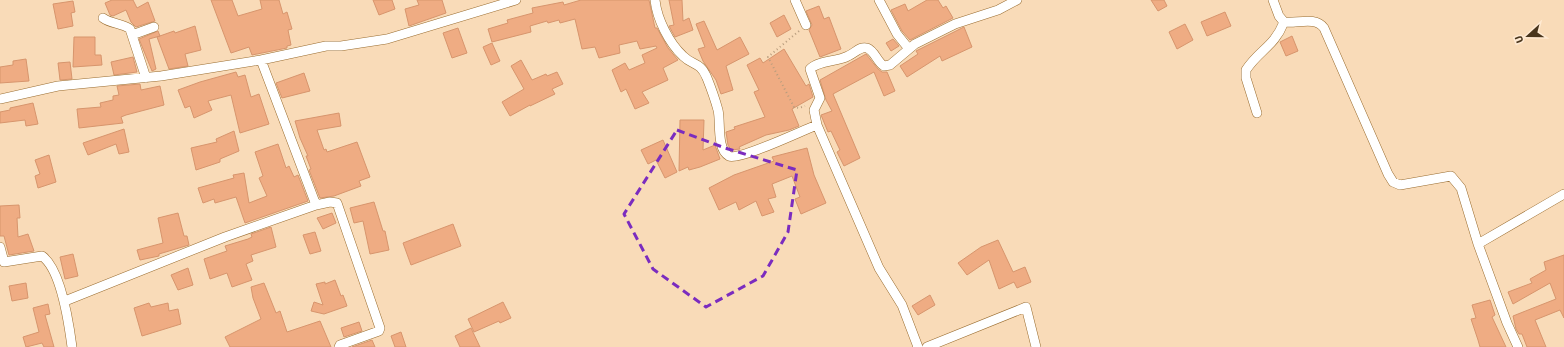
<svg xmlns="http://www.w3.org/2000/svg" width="1564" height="347" font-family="'Source Sans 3',sans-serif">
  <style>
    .building { fill: #efac83; stroke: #d7956d }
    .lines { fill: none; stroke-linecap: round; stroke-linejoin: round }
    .minor-casing { stroke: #9a6d30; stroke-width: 10 }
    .path { stroke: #b89d7e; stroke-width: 2; stroke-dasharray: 1 3; stroke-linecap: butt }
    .minor { stroke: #fff; stroke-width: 9 }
    .marked { fill: none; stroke: #7b2cbf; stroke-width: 3; stroke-dasharray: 8 5; stroke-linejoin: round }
  </style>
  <rect width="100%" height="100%" fill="#f9dbb8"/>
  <path class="building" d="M 112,0 L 133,0 L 137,8 L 148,2 L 155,21 L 136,27 L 131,22 L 126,10 L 113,16 L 110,15 L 105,3 Z
    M 211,0 L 232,0 L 238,16 L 262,9 L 260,0 L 279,0 L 283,14 L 287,12 L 292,29 L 288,30 L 291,45 L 287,46 L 287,48 L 252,55 L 249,47 L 231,53 Z
    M 373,0 L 392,0 L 395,9 L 379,15 Z
    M 417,0 L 442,0 L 446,13 L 409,26 L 405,9 L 419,5 Z
    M 581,0 L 649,0 L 655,28 L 657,28 L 668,48 L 678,60 L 663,68 L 668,80 L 642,92 L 649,103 L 635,109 L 626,89 L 621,92 L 612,70 L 625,63 L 629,70 L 645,63 L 642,55 L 657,48 L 656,46 L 640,49 L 637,41 L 619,45 L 620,53 L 599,58 L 595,47 L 582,49 L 575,19 L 560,23 L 559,20 L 548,23 L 547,21 L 530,26 L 531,32 L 492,42 L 488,29 L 508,23 L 507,20 L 533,13 L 532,8 L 563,2 L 564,5 Z
    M 669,0 L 682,0 L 683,21 L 689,18 L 693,30 L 675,37 L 669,26 L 674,25 Z
    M 927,0 L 938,0 L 943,8 L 946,6 L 953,18 L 910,40 L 902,31 L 891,10 L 905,4 L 908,11 Z
    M 1151,0 L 1164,0 L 1167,6 L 1158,11 Z
    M 73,1 L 75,12 L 71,13 L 73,26 L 58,29 L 53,4 Z
    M 819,6 L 824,19 L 829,17 L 841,49 L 820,57 L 809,30 L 812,25 L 806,11 Z
    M 1225,12 L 1231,26 L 1207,36 L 1201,22 Z
    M 784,15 L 791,29 L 777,37 L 770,23 Z
    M 704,21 L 717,50 L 740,37 L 749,54 L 726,66 L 733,90 L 721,94 L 716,80 L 703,61 L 698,49 L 705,47 L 696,24 Z
    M 1185,24 L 1193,40 L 1177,49 L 1169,32 Z
    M 195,26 L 201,50 L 185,54 L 188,66 L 169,69 L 157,37 L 174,31 L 175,33 Z
    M 964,27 L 972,47 L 942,61 L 940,56 L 907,77 L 900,66 L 918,54 L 916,51 Z
    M 458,28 L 467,53 L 452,58 L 443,33 Z
    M 158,31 L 160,36 L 149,39 L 156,69 L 152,71 L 139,39 Z
    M 1292,36 L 1298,51 L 1286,56 L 1280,42 Z
    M 74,37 L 95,37 L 95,55 L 101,55 L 102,65 L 73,67 Z
    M 893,39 L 899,46 L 891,51 L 886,43 Z
    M 492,43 L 500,61 L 491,65 L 483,47 Z
    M 784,49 L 806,86 L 809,84 L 813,97 L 792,109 L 799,126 L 789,130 L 766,135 L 739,147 L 740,149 L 731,150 L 728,145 L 726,132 L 735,129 L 734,127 L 765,117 L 754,92 L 759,90 L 747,65 L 760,58 L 763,63 Z
    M 866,54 L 878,69 L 882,72 L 887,72 L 895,91 L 884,96 L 874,72 L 833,94 L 860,158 L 844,166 L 837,152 L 840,150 L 831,131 L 828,132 L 821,115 L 832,111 L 826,100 L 820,80 Z
    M 133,57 L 137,72 L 114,75 L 111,62 Z
    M 26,59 L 29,81 L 0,83 L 0,67 L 13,65 L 13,61 Z
    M 521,60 L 532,80 L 546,74 L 547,76 L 557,72 L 563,84 L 552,89 L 555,94 L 530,106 L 530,105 L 510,116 L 502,102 L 524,89 L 511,66 Z
    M 70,62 L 72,79 L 60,80 L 58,63 Z
    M 236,72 L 238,77 L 245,75 L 251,97 L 259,94 L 269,124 L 240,133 L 231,95 L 208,101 L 212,110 L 194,118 L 190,106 L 185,108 L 178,90 L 200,82 Z
    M 304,73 L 310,91 L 282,98 L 276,83 Z
    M 140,84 L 141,90 L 160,86 L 164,105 L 126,115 L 121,117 L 123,123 L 79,128 L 77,109 L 101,107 L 100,103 L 113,100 L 113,96 L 119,95 L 117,86 Z
    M 33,103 L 38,124 L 26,126 L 25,120 L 0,123 L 0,112 L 10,110 L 10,108 Z
    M 339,113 L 341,126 L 317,130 L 324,150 L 326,149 L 327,152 L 357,142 L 370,177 L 359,181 L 361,186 L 334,196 L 320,198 L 309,170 L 311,169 L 306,156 L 308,156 L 300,138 L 295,121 Z
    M 680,120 L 704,120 L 703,150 L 715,145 L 720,159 L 700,167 L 689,170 L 688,167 L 679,171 Z
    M 124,129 L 129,152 L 119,154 L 116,144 L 88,155 L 83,143 Z
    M 234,131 L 239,151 L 220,159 L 220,162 L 196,170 L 191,148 L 217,142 L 216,139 Z
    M 663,140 L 677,172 L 665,178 L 656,160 L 648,164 L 641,150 Z
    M 278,144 L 286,168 L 289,166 L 294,177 L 298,175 L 308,201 L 245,223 L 236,197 L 215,203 L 214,199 L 203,203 L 198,188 L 234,178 L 233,175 L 244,173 L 249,203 L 267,196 L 259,178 L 263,176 L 255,152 Z
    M 807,148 L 814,175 L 826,203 L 801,214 L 795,199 L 800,197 L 792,176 L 772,184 L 776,197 L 768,199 L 774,212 L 762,216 L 756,201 L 739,210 L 736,202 L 719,210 L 709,188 L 734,175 L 774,161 L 772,157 Z
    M 49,155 L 56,182 L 38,188 L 35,176 L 40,174 L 35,160 Z
    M 374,202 L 383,231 L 385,231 L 389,250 L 370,254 L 363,221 L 354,223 L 350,208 Z
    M 19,205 L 20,218 L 17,218 L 18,237 L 28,234 L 34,251 L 9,255 L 4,236 L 0,236 L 0,206 Z
    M 178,213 L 184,236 L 187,236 L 189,245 L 159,254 L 159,256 L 140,260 L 137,250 L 163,243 L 158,218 Z
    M 332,213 L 336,223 L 323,229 L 317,218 Z
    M 453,224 L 461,246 L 411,265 L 403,243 Z
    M 271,227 L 276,247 L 251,255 L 253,261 L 246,264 L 252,280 L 232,287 L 227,273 L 210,279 L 204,259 L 227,251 L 225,246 L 248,239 L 252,237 L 251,234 Z
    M 315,232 L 321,251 L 310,254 L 303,235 Z
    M 998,240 L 1013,272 L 1025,267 L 1031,282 L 1017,288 L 1014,282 L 999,289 L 989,260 L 967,275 L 958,263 L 981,247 Z
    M 73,254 L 78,276 L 65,279 L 60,257 Z
    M 1564,255 L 1564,318 L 1560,310 L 1535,320 L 1546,347 L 1527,347 L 1522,334 L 1519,334 L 1516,329 L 1513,316 L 1556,299 L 1550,283 L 1513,304 L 1508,292 L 1532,283 L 1530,279 L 1546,270 L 1544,262 Z
    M 188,268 L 193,285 L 178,290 L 171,275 Z
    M 335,280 L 341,296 L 343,295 L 347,306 L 324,314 L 311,311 L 314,302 L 323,305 L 316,284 L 325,282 L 325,284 Z
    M 26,283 L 28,298 L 12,301 L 9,286 Z
    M 264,283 L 276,313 L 280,311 L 287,332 L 320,321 L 331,347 L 230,347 L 225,337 L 261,319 L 253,298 L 251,287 Z
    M 930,295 L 935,305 L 918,315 L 912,306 Z
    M 1490,300 L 1495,315 L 1492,317 L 1506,347 L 1480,347 L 1478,340 L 1471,319 L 1476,318 L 1472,305 Z
    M 503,302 L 511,318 L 500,323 L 499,321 L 474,332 L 468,319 Z
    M 149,303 L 151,307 L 168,303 L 169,311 L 178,309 L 181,324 L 142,336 L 134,308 Z
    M 48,304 L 50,314 L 45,315 L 54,347 L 44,347 L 42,343 L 26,347 L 23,337 L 39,332 L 33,308 Z
    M 359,322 L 362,331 L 344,337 L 341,328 Z
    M 471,328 L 480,347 L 460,347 L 455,336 Z
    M 401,332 L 406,347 L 395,347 L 391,336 Z
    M 372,340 L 375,347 L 352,347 Z"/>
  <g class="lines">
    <defs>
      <path id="minor" d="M 655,0 C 657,19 669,43 683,56 C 693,66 700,61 707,78 C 711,88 715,99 718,110 C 721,121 716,149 729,156 C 739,161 803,130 817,125
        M 795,0 L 806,25
        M 879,0 L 897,34 L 909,49
        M 1273,0 L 1279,16 L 1284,22 C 1297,24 1315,16 1324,28 L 1388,174 L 1393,182 L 1400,185 L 1451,176 L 1461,188 L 1478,244 L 1507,323 L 1518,347
        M 103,18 C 111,24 122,23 130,29 L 146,78
        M 132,35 L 154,27
        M 0,99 L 58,86 L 161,76 L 261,60 L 326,46 L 341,46 L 387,39 L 516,0
        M 1257,113 L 1246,78 L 1246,70 C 1259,50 1274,47 1284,22
        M 316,205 L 330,202 L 337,203 L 380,328 L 379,331 L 340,345 L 339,347
        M 1478,244 L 1564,194
        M 0,247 L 4,262 L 42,256 C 61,269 69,324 72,347
        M 65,301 L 225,237 L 316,205 L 261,60
        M 918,347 L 902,305 L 879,268 L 817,125 L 814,110 L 820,98 L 810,69 C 819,60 837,62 848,56 C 855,53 860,46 867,48 C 875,51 877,62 884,66 L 890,65 L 915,44 L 955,24 L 998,10 L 1017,0
        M 927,347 L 1026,307 L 1036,347"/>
    </defs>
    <use href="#minor" class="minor-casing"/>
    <path class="path" d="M 799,31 L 768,57 L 794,107 L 799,108 L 805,106"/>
    <use href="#minor" class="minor"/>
  </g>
  <path class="marked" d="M 677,130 L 725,148 L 797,170 L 788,232 L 763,276 L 706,307 L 653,269 L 624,214 Z"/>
  <g transform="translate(1528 36) rotate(249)" stroke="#ffead3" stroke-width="3" paint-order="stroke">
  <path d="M0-3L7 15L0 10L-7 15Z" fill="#49351c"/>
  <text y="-6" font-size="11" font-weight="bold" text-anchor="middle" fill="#49351c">U</text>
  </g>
</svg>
